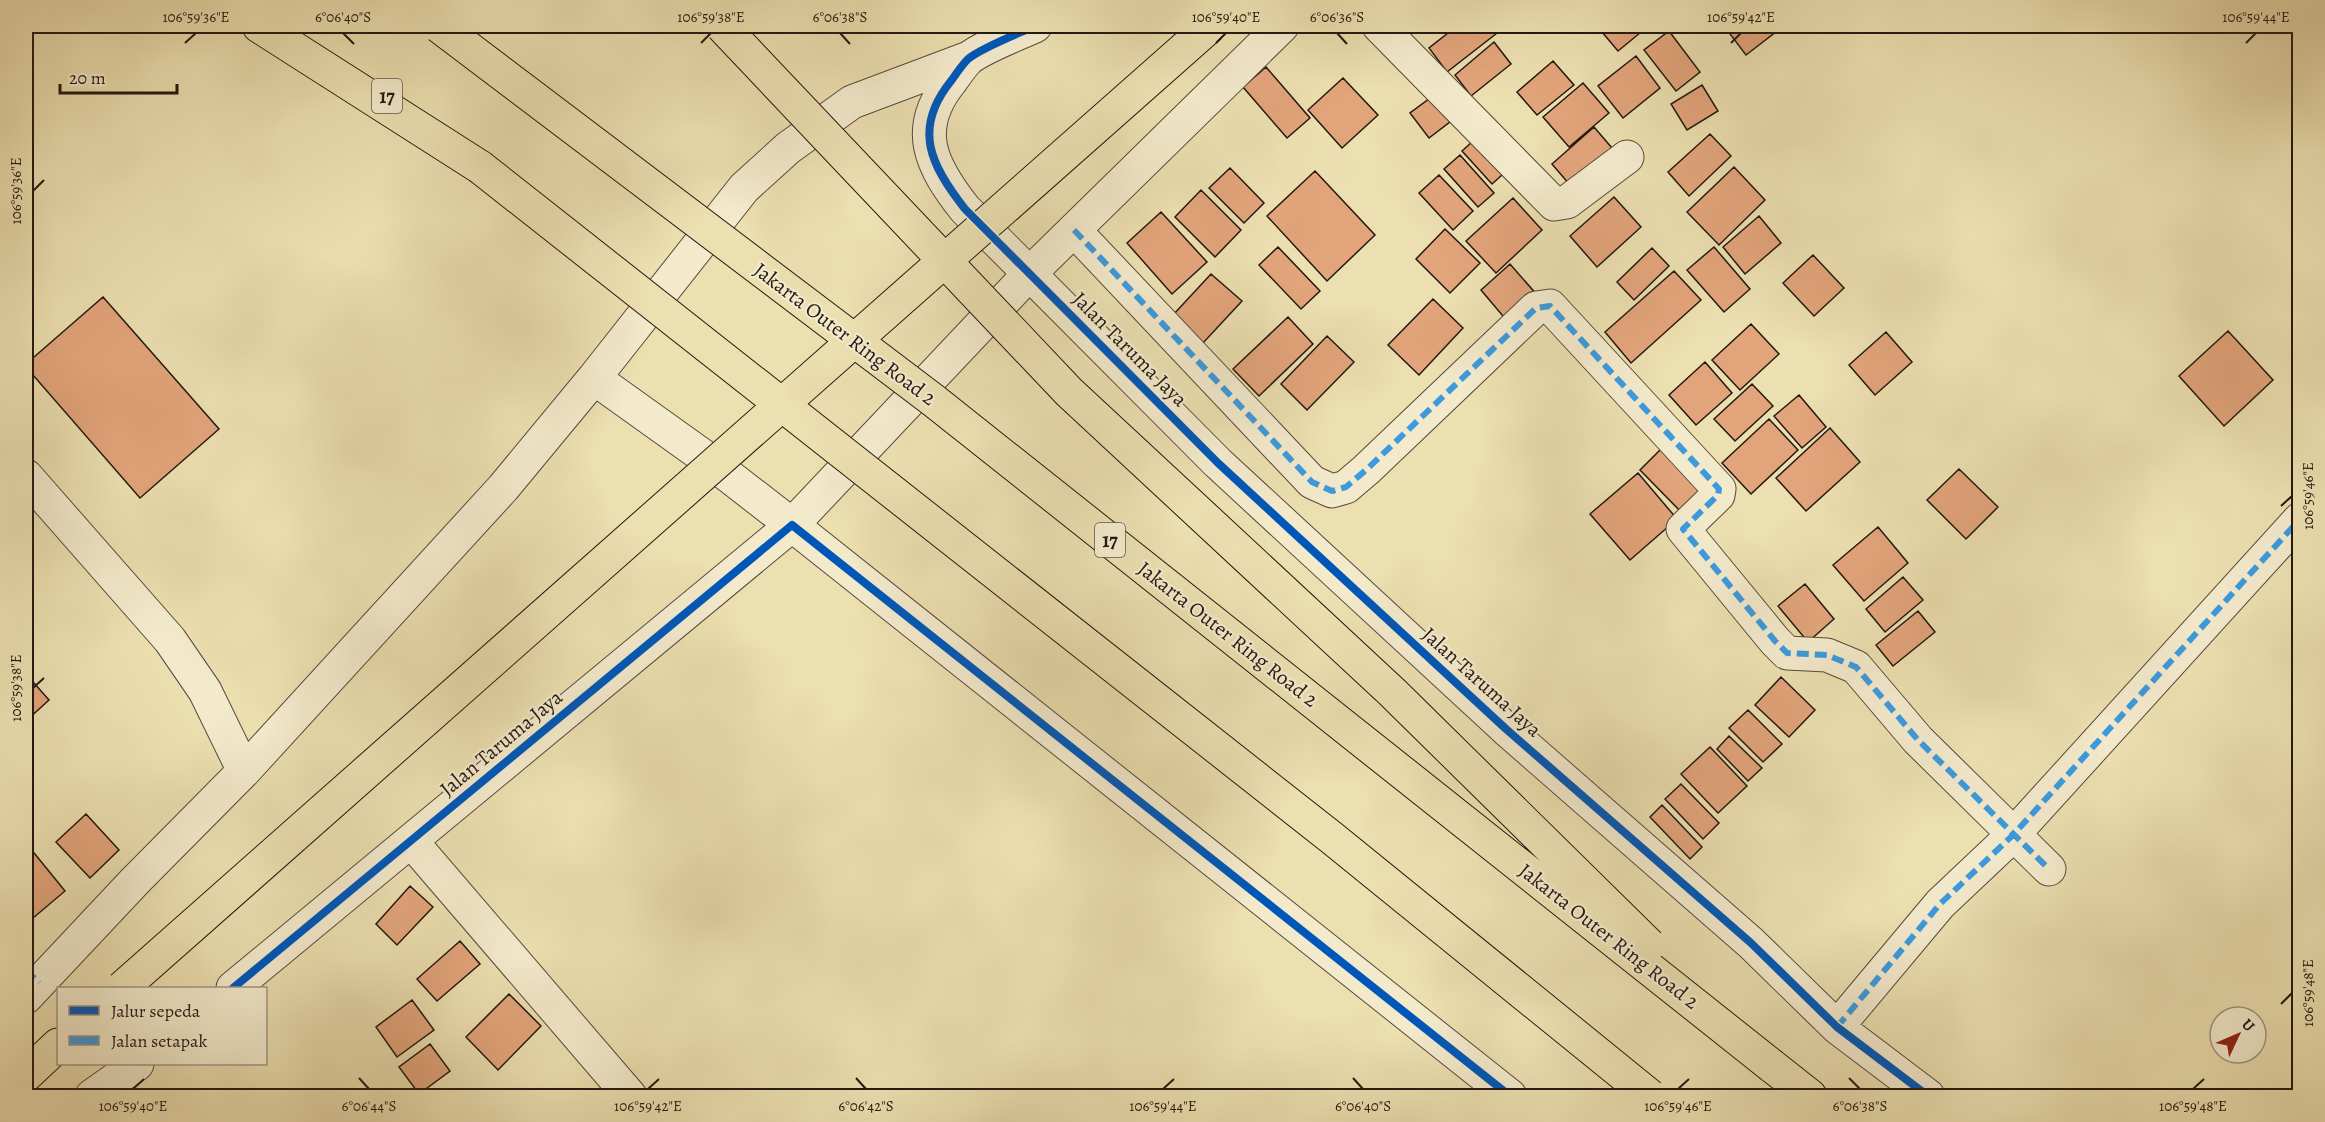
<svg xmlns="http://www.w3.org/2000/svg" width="2325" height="1122" font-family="Alegreya,serif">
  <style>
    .building { fill: #e2a47b; stroke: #231812; stroke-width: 1.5 }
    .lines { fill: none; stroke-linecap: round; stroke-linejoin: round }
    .minor-casing { stroke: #554a3a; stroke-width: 35 }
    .major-casing { stroke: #231812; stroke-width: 35 }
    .highway-casing { stroke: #231812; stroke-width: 35 }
    .minor { stroke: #f3eacc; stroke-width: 33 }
    .major { stroke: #ecdfb0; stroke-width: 33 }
    .highway { stroke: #ecdfb0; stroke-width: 33 }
    .major-bridge-casing { stroke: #231812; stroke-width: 35; stroke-linecap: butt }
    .highway-bridge-casing { stroke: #231812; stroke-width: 35; stroke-linecap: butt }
    .major-bridge { stroke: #ecdfb0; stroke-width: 33 }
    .highway-bridge { stroke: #ecdfb0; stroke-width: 33 }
    .quiet { stroke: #3c9ade; stroke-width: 6; stroke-dasharray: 12 6; stroke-linecap: butt }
    .cycleway-casing { stroke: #f3eacc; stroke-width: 11 }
    .cycleway { stroke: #0057b8; stroke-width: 8 }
    .ticks { fill: none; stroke: #231812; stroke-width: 2 }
    .labels { text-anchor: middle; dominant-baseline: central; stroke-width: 4.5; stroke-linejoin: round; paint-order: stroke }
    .shield { fill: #f3eacc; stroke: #61574a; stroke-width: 1.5 }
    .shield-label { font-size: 20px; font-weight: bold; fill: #231812 }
    .street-label { font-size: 21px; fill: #231812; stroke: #f3eacc }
    .neatline { fill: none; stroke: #231812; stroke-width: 2 }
    .ticks-label { font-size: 15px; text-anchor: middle; fill: #231812 }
  </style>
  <rect width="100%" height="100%" fill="#ecdfb0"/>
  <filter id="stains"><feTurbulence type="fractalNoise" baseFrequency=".00333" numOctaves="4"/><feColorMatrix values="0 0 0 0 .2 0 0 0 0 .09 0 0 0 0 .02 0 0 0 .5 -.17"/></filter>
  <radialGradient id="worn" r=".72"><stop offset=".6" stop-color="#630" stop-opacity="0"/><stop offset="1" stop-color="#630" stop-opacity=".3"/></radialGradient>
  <path class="building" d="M 1383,26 L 1419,26 L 1399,44 Z
    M 1457,26 L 1506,26 L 1447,72 L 1429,48 Z
    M 1609,26 L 1644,26 L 1646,28 L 1618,51 L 1602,32 Z
    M 1724,26 L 1773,26 L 1777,31 L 1746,55 Z
    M 1669,31 L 1700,72 L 1676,91 L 1644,50 Z
    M 1494,42 L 1511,64 L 1471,96 L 1455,75 Z
    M 1636,56 L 1660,88 L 1623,118 L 1598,86 Z
    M 1553,61 L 1574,85 L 1537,115 L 1517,92 Z
    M 1266,67 L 1310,118 L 1287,138 L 1243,87 Z
    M 1343,78 L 1378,115 L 1342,148 L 1308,110 Z
    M 1583,83 L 1609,113 L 1569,147 L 1543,117 Z
    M 1702,85 L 1718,111 L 1687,130 L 1671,104 Z
    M 1441,90 L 1459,115 L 1429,138 L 1410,113 Z
    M 1594,127 L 1618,155 L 1576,192 L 1552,164 Z
    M 1483,132 L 1512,166 L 1492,184 L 1462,151 Z
    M 1710,134 L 1731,156 L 1689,196 L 1668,172 Z
    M 1460,155 L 1494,193 L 1478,207 L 1444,169 Z
    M 1734,167 L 1765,200 L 1719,245 L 1687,212 Z
    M 1230,168 L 1264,203 L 1244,223 L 1209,188 Z
    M 1315,171 L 1375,235 L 1327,281 L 1267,216 Z
    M 1439,175 L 1473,211 L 1453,230 L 1419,193 Z
    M 1201,190 L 1241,230 L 1215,257 L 1175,217 Z
    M 1614,197 L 1641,227 L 1597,267 L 1570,236 Z
    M 1513,198 L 1542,230 L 1496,273 L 1466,241 Z
    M 1161,212 L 1207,262 L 1172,294 L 1127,243 Z
    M 1759,216 L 1781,243 L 1745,274 L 1723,247 Z
    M 1445,229 L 1480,263 L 1450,293 L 1416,259 Z
    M 1278,247 L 1320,291 L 1301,309 L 1259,265 Z
    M 1714,247 L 1750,289 L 1724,312 L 1687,270 Z
    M 1652,248 L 1669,266 L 1634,300 L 1617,282 Z
    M 1813,255 L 1844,288 L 1814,316 L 1783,283 Z
    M 1510,264 L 1538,296 L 1508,322 L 1481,290 Z
    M 1674,271 L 1701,300 L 1631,363 L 1605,332 Z
    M 1211,274 L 1242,301 L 1203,343 L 1173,315 Z
    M 103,297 L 219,429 L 140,498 L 26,367 L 26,364 Z
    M 1433,299 L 1463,328 L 1419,375 L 1388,345 Z
    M 1288,317 L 1313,344 L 1259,396 L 1233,369 Z
    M 1751,324 L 1779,354 L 1740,390 L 1712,360 Z
    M 2228,331 L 2273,380 L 2224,426 L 2179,376 Z
    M 1886,332 L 1912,362 L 1875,395 L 1849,365 Z
    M 1327,336 L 1354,362 L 1307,410 L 1281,384 Z
    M 1705,362 L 1732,393 L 1696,425 L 1669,395 Z
    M 1752,384 L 1773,406 L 1735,441 L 1714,419 Z
    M 1799,395 L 1826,427 L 1802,448 L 1774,416 Z
    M 1769,419 L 1798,450 L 1751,494 L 1722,463 Z
    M 1830,428 L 1860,462 L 1806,511 L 1776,478 Z
    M 1669,441 L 1715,489 L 1686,517 L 1640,470 Z
    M 1959,469 L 1998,507 L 1966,539 L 1927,500 Z
    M 1638,473 L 1677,519 L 1630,560 L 1590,514 Z
    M 1878,527 L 1908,563 L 1864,601 L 1833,565 Z
    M 1903,577 L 1923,600 L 1885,632 L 1866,609 Z
    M 1805,584 L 1834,619 L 1808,642 L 1778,606 Z
    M 1918,611 L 1935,632 L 1893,666 L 1876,645 Z
    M 26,674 L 49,700 L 26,721 Z
    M 1781,677 L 1815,710 L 1789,737 L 1755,705 Z
    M 1748,710 L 1782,744 L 1763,762 L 1729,728 Z
    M 1729,736 L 1762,768 L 1748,781 L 1717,749 Z
    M 1710,747 L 1747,786 L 1718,813 L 1681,774 Z
    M 1681,784 L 1719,823 L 1703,839 L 1665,799 Z
    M 1662,805 L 1702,847 L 1690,859 L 1650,817 Z
    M 86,814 L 119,850 L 90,878 L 56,842 Z
    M 30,848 L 65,891 L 26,924 L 26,851 Z
    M 410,886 L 433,907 L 397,945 L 376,924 Z
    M 460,941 L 480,964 L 437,1001 L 417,979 Z
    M 509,994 L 541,1026 L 498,1070 L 466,1037 Z
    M 412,1000 L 434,1030 L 397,1057 L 376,1027 Z
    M 430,1044 L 450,1071 L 419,1094 L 399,1067 Z"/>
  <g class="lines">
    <defs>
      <path id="minor" d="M 1035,26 C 1017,34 981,48 968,59 C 962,65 956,74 951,81 C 912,129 931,166 965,209 L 1218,463 L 1506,729 L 1751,943 L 1837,1027 L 1928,1096
        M 1379,26 L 1554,204 L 1567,202 L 1627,157
        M 1074,230 L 1312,482 L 1332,491 L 1346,487 L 1366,470 L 1536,308 L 1550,306 L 1719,489 L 1718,495 L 1683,529 L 1775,641 L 1787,653 L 1827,655 L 1856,667 L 1918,740 L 2049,869
        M 594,378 L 703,456 L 792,525 L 1030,273 L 1282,26
        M 26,476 L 170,640 L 205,691 L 244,771
        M 411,841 L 630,1096
        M 233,988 L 792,525 L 1510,1096
        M 26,997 L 135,881 L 244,771 L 503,488 L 594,378 L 744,188 L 788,148 L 852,102 L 969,58
        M 1837,1027 L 1940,904 L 2013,835 L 2300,519
        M 92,1096 L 137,1064"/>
      <path id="major" d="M 26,1075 L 58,1045"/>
      <path id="highway" d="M 259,26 L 480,167
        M 1772,1066 L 1810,1096"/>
    </defs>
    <use href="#minor" class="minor-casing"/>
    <use href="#major" class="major-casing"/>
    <use href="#highway" class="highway-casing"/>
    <use href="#minor" class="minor"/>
    <use href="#major" class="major"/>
    <use href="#highway" class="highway"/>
    <defs>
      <path id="major-bridge" d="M 122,988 L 1210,26"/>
      <path id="highway-bridge" d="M 439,26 L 933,400 L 1772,1066
        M 722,26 L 1069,392 L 1392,692 L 1649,945
        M 480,167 L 1332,838 L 1650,1096"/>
    </defs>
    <use href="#major-bridge" class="major-bridge-casing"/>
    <use href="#highway-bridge" class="highway-bridge-casing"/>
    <use href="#major-bridge" class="major-bridge"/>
    <use href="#highway-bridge" class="highway-bridge"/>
    <path class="quiet" d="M 1074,230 L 1312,482 L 1332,491 L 1346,487 L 1366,470 L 1536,308 L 1550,306 L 1719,489 L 1718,495 L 1683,529 L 1775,641 L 1787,653 L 1827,655 L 1856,667 L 1918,740 L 2049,869
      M 26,970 L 39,983
      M 1837,1027 L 1940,904 L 2013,835 L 2300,519"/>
    <defs>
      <path id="cycleway" d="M 1035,26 C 1017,34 981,48 968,59 C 962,65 956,74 951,81 C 912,129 931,166 965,209 L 1218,463 L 1506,729 L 1751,943 L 1837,1027 L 1928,1096
        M 233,988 L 792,525 L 1510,1096"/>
    </defs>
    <use href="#cycleway" class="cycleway-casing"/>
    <use href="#cycleway" class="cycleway"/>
  </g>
  <path class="ticks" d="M 343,33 L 354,44M 840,33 L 850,44M 1337,33 L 1347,44M 185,43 L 196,33M 701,43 L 711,33M 1216,43 L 1226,33M 1731,43 L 1741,33M 2246,43 L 2256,33M 33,191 L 44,180M 2281,506 L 2292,496M 33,688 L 44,678M 2281,1004 L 2292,993M 359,1078 L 369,1089M 856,1078 L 866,1089M 1353,1078 L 1363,1089M 1849,1078 L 1860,1089M 133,1089 L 144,1079M 648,1089 L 659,1079M 1163,1089 L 1174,1079M 1678,1089 L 1689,1079M 2193,1089 L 2204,1079"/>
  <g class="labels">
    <g class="shield">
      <rect x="372" y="79" width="30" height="34" rx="4.5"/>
      <rect x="1095" y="523" width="30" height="34" rx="4.5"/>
    </g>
    <g class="shield-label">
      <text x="387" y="96">17</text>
      <text x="1110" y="540">17</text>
    </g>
    <g class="street-label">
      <text transform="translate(845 334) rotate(37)">Jakarta Outer Ring Road 2</text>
      <text transform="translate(1130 349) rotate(45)">Jalan Taruma Jaya</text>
      <text transform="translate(1228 634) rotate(38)">Jakarta Outer Ring Road 2</text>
      <text transform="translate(1482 682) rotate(42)">Jalan Taruma Jaya</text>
      <text transform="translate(501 743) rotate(-40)">Jalan Taruma Jaya</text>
      <text transform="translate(1609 936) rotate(38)">Jakarta Outer Ring Road 2</text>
    </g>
  </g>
  <rect width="2325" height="1122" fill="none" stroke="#ecdfb0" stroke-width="66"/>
  <rect x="57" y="987" width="210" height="78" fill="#f3eacc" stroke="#a09682" stroke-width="1.5"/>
  <rect x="69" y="1006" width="30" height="9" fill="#0057b8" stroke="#a09682" stroke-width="1.5"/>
  <text x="111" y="1017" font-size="18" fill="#231812">Jalur sepeda</text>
  <rect x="69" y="1036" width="30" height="9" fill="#3c9ade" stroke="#a09682" stroke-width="1.5"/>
  <text x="111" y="1047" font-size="18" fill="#231812">Jalan setapak</text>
  <g transform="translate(2238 1035) rotate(46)"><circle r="28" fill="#f3eacc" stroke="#a09682" stroke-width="1.5"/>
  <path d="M0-4.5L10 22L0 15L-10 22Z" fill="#8f2418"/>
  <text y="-9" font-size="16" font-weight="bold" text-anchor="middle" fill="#231812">U</text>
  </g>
  <path d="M60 84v9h117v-9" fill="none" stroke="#231812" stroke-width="3"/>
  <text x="69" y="84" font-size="18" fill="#231812" stroke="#f3eacc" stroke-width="4.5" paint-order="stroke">20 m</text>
  <rect x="33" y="33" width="2259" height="1056" class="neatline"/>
  <g class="ticks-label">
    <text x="196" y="22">106°59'36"E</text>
    <text x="343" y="22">6°06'40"S</text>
    <text x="711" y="22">106°59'38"E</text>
    <text x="840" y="22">6°06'38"S</text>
    <text x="1226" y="22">106°59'40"E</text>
    <text x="1337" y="22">6°06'36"S</text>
    <text x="1741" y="22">106°59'42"E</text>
    <text x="2256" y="22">106°59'44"E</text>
    <text transform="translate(16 191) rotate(-90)" y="5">106°59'36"E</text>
    <text transform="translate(2308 496) rotate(-90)" y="5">106°59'46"E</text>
    <text transform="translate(16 688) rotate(-90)" y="5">106°59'38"E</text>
    <text transform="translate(2308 993) rotate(-90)" y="5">106°59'48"E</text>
    <text x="133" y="1111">106°59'40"E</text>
    <text x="369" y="1111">6°06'44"S</text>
    <text x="648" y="1111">106°59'42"E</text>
    <text x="866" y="1111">6°06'42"S</text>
    <text x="1163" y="1111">106°59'44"E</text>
    <text x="1363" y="1111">6°06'40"S</text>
    <text x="1678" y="1111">106°59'46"E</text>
    <text x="1860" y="1111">6°06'38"S</text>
    <text x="2193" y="1111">106°59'48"E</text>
  </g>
  <rect width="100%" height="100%" filter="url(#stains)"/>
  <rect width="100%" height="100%" fill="url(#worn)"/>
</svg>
